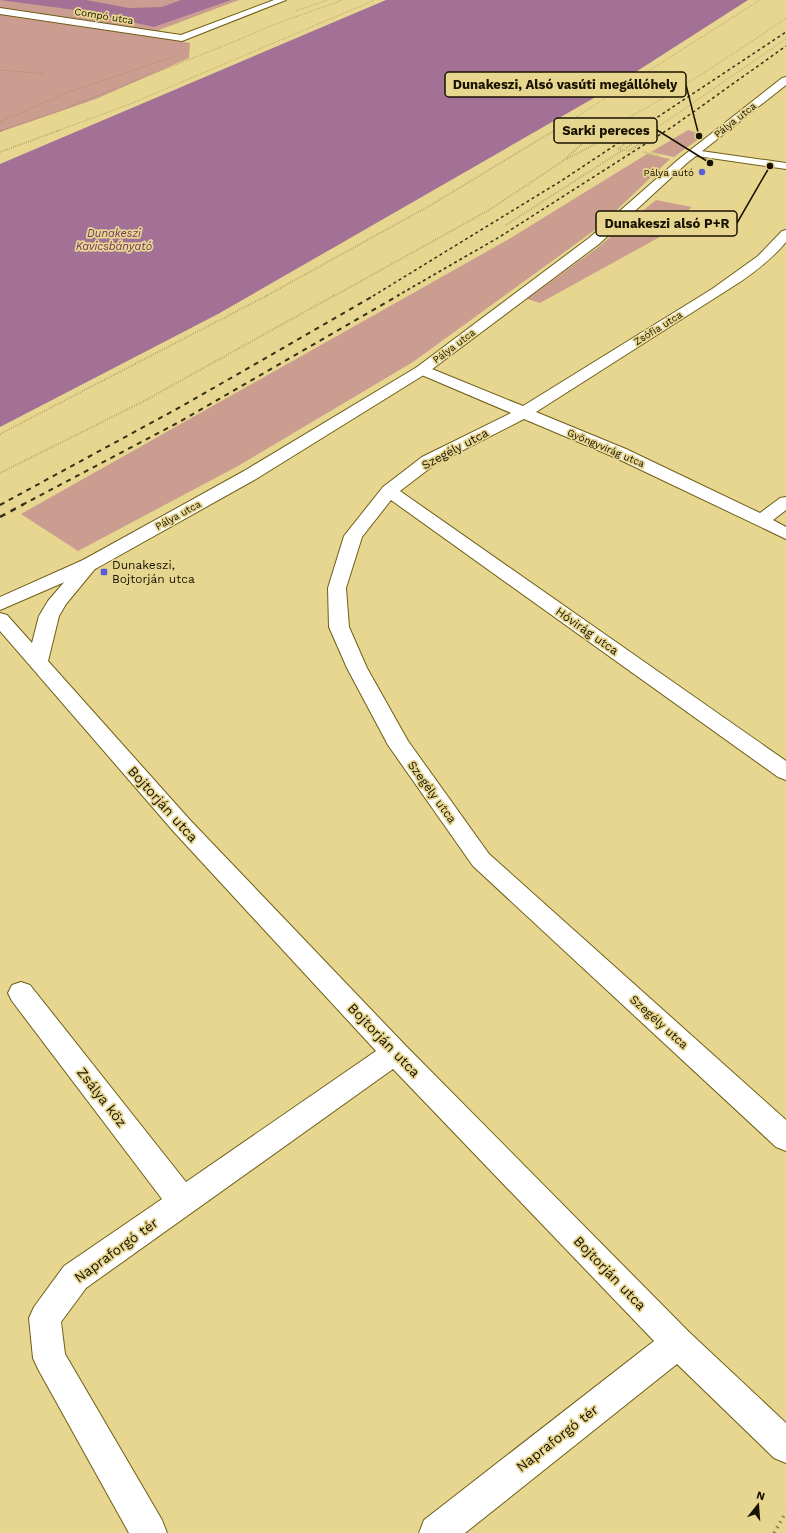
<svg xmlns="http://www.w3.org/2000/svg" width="786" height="1533" font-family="'Work Sans',sans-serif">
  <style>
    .green { fill: #cb9d90 }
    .water { fill: #a37096 }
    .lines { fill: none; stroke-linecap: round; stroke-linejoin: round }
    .street-casing { stroke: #6e5e16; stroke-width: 2 }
    .secondary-casing { stroke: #6e5e16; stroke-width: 2 }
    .path-far3 { stroke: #8a7e50; stroke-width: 1; stroke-dasharray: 0.5 1.5; stroke-linecap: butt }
    .path-far2 { stroke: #8a7e50; stroke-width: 1.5; stroke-dasharray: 0.5 1.5; stroke-linecap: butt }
    .path-far1 { stroke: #8a7e50; stroke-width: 2; stroke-dasharray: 0.5 2; stroke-linecap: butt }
    .path { stroke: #8a7e50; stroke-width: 3.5; stroke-dasharray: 1.5 4.5; stroke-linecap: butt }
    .street { fill: #fff; fill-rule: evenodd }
    .secondary { fill: #fff; fill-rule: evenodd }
    .rail-far2 { stroke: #383016; stroke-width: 1.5; stroke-dasharray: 3 3; stroke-linecap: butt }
    .rail-far1 { stroke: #383016; stroke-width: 2; stroke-dasharray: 5 5; stroke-linecap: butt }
    .rail { stroke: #383016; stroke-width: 2.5; stroke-dasharray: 6 6; stroke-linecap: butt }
    .poi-dot { fill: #585ed5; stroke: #e6d690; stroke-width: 1.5 }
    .labels { text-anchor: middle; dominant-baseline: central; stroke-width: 3.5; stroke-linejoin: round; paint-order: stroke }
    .far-street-label { font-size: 10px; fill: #191200; stroke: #e6d690 }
    .far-poi-label { font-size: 10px; fill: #191200; stroke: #e6d690; text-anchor: end }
    .far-water-label { font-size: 11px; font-style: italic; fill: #733365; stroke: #e6d690 }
    .street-label { font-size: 12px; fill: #191200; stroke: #e6d690 }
    .poi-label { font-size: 12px; fill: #191200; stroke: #e6d690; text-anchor: start }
    .near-street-label { font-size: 14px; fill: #191200; stroke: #e6d690 }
    .leader { fill: none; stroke: #191200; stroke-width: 1.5 }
    .callout-dot { fill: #191200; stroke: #e6d690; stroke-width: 1.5 }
    .callout { fill: #e6d690; stroke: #191200; stroke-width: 1.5 }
    .callout-label { font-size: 13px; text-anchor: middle; font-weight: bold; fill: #191200 }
  </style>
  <rect width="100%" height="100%" fill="#e6d690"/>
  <path class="green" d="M 0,0 L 239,0 L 159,30 L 167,39 L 190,43 L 189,58 L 96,99 L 0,132 Z
    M 688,130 L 704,135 L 674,157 L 651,152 Z
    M 647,154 L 670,159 L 599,227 L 413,362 L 238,466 L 78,551 L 21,514 L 509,239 Z
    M 656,200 L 692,207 L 658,238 L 540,303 L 527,299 L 597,248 Z"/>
  <path class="water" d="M 0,0 L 86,0 L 129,8 L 162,7 L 181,0 L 231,0 L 154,27 L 83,11 Z
    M 386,0 L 748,0 L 606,91 L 218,314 L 0,427 L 0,164 Z"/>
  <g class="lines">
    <defs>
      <path id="street" d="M 274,0 L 286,0 L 182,41 L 0,14 L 0,8 L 181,35 Z
        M 694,150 L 786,163 L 786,169 L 690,155 L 688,153 L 690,151 Z
        M 786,230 L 786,242 C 773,258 757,270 740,282 L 536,412 L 626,449 L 760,513 L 780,498 L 786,497 L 786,510 L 773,520 L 786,527 L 786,539 L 614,457 L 524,419 L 434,465 L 400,491 L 786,761 L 786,780 L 778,777 L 391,500 L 362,537 L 346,588 L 349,627 L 367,668 L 408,741 L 489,854 L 786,1120 L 786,1151 L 776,1147 L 473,866 L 388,745 L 347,668 L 329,627 L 328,588 L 344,536 L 383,487 L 422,457 L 511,413 L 417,373 L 414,370 L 417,367 L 427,367 L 523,406 L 712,289 L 758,256 L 782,231 Z
        M 90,558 L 97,560 L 99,564 L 66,604 L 59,616 L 48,661 L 190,820 L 405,1045 L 689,1332 L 786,1423 L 786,1463 L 774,1458 L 677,1364 L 465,1533 L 419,1533 L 424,1520 L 654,1341 L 393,1069 L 86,1288 L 61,1322 L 65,1354 L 162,1520 L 167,1533 L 129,1533 L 38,1369 L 33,1358 L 29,1318 L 34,1307 L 64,1266 L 162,1199 L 12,1001 L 8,993 L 12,985 L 21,982 L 30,985 L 186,1182 L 376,1051 L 174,832 L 0,631 L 0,613 L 7,615 L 32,643 L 39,616 L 48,601 L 83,560 Z"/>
      <path id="secondary" d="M 786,77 L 786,85 L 687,163 L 599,244 L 427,373 L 256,479 L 97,568 L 0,610 L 0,597 L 83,560 L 244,471 L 417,367 L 589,238 L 679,159 L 782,78 Z"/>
    </defs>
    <use href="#street" class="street-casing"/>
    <use href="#secondary" class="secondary-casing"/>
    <path class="path-far3" d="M 296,11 L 327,0
      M 0,70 L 45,74
      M 0,122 L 64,94 L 175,56
      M 0,131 L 59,111 L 241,39 C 274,23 308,13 342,0
      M 57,131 L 130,104 L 375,0
      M 554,131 L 760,0
      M 604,131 C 668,98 727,58 786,18
      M 613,131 L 626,121
      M 652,131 L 786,39"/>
    <path class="path-far2" d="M 0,131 L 3,130
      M 626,148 L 637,141
      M 623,150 L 618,149 L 632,139 L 637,141
      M 0,152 L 60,130
      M 643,152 L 660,156
      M 567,159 L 597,143 L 614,130
      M 506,225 L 623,150 L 629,151 L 643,142 L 637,141 L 653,130
      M 266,296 L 431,205 L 555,130
      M 334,296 L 489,210 L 563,161 L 585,141 L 606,130"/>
    <path class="path-far1" d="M 0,434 L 268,295
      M 0,473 L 144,401 L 335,295"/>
    <path class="path" d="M 774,1533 L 786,1512"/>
    <use href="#street" class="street"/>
    <use href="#secondary" class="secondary"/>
    <path class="rail-far2" d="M 373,296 L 561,181 L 786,32
      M 397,296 L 501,236 L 675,125 L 786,46"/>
    <path class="rail-far1" d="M 0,505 L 184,405 L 375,295
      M 22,505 L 181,421 L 399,295"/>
    <path class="rail" d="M 0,517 L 24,504"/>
  </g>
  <g class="poi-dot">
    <circle cx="702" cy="172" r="4"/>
    <rect x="100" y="568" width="8" height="8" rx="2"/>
  </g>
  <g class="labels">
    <g class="far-street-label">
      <text transform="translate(104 16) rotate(9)">Compó utca</text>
      <text transform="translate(735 120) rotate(-38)">Pálya utca</text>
      <text transform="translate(658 328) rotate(-32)">Zsófia utca</text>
      <text transform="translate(454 346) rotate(-37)">Pálya utca</text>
      <text transform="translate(606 448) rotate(23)">Gyöngyvirág utca</text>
      <text transform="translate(178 515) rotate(-29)">Pálya utca</text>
    </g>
    <g class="far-poi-label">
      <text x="694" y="172">Pálya autó</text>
    </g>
    <g class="far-water-label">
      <text x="114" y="233">Dunakeszi<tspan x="114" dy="13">Kavicsbányató</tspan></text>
    </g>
    <g class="street-label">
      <text transform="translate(455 449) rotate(-28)">Szegély utca</text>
      <text transform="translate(587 631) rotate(35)">Hóvirág utca</text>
      <text transform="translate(432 792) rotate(54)">Szegély utca</text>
      <text transform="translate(659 1022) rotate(42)">Szegély utca</text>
    </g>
    <g class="poi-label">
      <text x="112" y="565">Dunakeszi,<tspan x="112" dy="14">Bojtorján utca</tspan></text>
    </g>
    <g class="near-street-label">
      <text transform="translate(163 804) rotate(48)">Bojtorján utca</text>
      <text transform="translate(384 1040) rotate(46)">Bojtorján utca</text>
      <text transform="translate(102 1097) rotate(52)">Zsálya köz</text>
      <text transform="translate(116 1250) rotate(-36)">Napraforgó tér</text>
      <text transform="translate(610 1273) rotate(46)">Bojtorján utca</text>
      <text transform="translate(557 1438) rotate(-38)">Napraforgó tér</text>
    </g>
  </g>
  <path class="leader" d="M699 136L686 85M710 163L657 130M770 166L737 223"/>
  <g class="callout-dot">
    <circle cx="699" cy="136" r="4"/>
    <circle cx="710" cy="163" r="4"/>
    <circle cx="770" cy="166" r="4"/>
  </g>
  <g class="callout">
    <rect x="445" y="72" width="241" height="25" rx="4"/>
    <rect x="554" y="118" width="103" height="25" rx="4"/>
    <rect x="596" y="211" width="141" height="25" rx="4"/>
  </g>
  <g class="callout-label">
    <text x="565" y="89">Dunakeszi, Alsó vasúti megállóhely</text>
    <text x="606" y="135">Sarki pereces</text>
    <text x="667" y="228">Dunakeszi alsó P+R</text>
  </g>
  <g transform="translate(758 1505) rotate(17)" stroke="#e6d690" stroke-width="3" paint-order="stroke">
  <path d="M0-3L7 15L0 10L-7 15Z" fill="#191200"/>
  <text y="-6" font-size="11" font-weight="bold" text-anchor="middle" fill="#191200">N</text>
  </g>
</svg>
